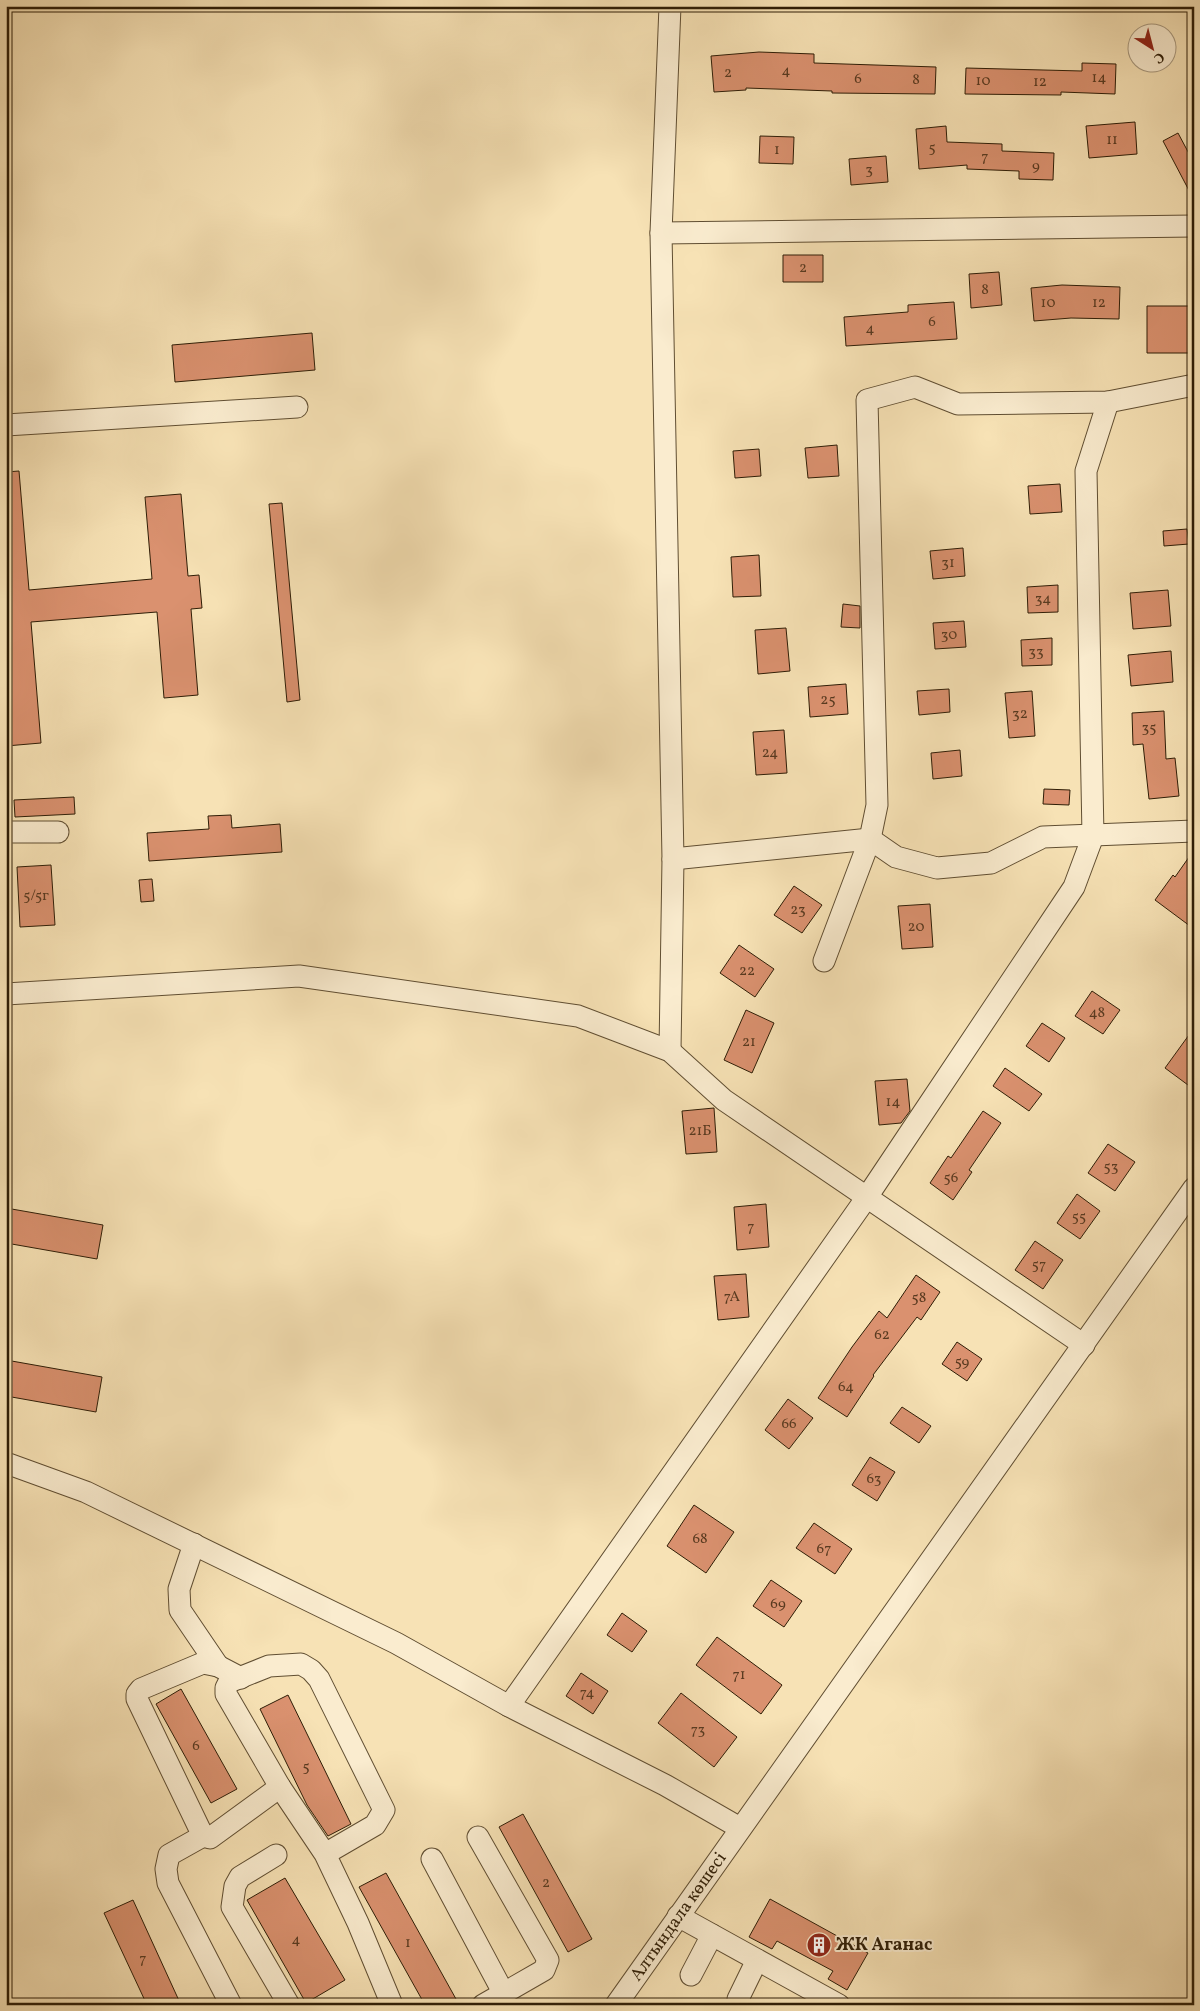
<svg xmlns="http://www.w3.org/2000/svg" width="1200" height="2011" font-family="Vollkorn,serif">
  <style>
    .building { fill: #da916f; stroke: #2e1d06 }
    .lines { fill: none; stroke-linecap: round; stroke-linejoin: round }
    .minor-casing { stroke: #604e32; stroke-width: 23 }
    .minor { stroke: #faeccf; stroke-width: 21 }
    .labels { text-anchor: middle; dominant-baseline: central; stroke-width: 4; stroke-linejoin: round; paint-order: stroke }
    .number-label { font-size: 15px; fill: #593a20 }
    .street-label { font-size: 18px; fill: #2e1d06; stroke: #faeccf }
    .poi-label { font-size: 18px; font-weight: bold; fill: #2e1d06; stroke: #faeccf; text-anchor: start }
  </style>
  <rect width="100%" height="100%" fill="#f7e2b5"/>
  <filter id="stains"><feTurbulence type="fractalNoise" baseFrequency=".004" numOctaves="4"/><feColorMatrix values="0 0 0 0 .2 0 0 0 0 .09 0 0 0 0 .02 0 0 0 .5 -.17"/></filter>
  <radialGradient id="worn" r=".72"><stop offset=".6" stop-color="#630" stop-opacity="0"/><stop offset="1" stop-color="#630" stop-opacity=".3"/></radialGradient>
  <path class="building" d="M 759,52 L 814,54 L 814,63 L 936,67 L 935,94 L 832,93 L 832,91 L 746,88 L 746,90 L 714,92 L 711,56 Z
    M 1082,63 L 1116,64 L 1115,94 L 1061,92 L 1061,95 L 965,94 L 966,68 L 1082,71 Z
    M 1135,122 L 1137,154 L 1089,158 L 1086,126 Z
    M 946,126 L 947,142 L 1002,144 L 1002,151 L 1054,153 L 1053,180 L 1019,179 L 1019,171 L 967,169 L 967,165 L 919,169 L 916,129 Z
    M 1178,133 L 1194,163 L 1194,200 L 1163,141 Z
    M 760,136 L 794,137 L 793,164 L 759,163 Z
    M 886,156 L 888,182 L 851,185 L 849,159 Z
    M 783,255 L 823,255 L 823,282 L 783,282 Z
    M 999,272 L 1002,305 L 971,308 L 969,274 Z
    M 1062,285 L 1120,287 L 1119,319 L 1071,318 L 1034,321 L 1031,288 Z
    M 954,302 L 957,339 L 846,346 L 844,317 L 908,312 L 908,305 Z
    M 1147,306 L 1190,306 L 1190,353 L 1147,353 Z
    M 312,333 L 315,370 L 175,382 L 172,345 Z
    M 837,445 L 839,476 L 808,478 L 805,448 Z
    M 759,449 L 761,476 L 735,478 L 733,451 Z
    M 19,471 L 29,590 L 152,579 L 145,497 L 181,494 L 188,576 L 199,575 L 202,608 L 191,609 L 198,695 L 164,698 L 157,612 L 31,622 L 41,743 L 6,746 L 6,472 Z
    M 1060,484 L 1062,512 L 1030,514 L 1028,486 Z
    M 282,503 L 300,700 L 287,702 L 269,504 Z
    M 1187,529 L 1189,544 L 1164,546 L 1163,531 Z
    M 963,548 L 965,576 L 933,579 L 930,551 Z
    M 759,555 L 761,596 L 733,597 L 731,557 Z
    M 1058,585 L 1058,612 L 1028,613 L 1027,587 Z
    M 1168,590 L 1171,626 L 1133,629 L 1130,593 Z
    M 843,604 L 860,606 L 860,628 L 841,627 Z
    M 964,621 L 966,647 L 935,649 L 933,623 Z
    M 786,628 L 790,671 L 758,674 L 755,630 Z
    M 1052,638 L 1052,665 L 1022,666 L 1021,640 Z
    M 1171,651 L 1173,682 L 1131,686 L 1128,655 Z
    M 846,684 L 848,714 L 810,717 L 808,687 Z
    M 949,689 L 950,712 L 919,715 L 917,691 Z
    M 1032,691 L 1035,736 L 1009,738 L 1005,693 Z
    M 1164,711 L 1166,759 L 1175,758 L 1179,796 L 1149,799 L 1143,744 L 1133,745 L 1132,713 Z
    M 784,730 L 787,773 L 756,775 L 753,732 Z
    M 960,750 L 962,776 L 933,779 L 931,753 Z
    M 1044,789 L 1070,790 L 1069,805 L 1043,804 Z
    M 74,797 L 75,814 L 15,817 L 14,800 Z
    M 231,815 L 232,828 L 280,824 L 282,852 L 149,861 L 147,833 L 209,829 L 208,816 Z
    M 1194,850 L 1194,929 L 1155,900 L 1173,875 L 1175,877 Z
    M 51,865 L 55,925 L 20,927 L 17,867 Z
    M 152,879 L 154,901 L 141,902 L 139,880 Z
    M 794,886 L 822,905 L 802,933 L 774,915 Z
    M 930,904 L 933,947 L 902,949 L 898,906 Z
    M 739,945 L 774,969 L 755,997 L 720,973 Z
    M 1092,991 L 1120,1010 L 1103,1034 L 1075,1016 Z
    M 746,1010 L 774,1023 L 752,1073 L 724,1060 Z
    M 1042,1023 L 1065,1038 L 1049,1062 L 1026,1046 Z
    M 1194,1028 L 1194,1077 L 1188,1085 L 1165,1068 Z
    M 1005,1068 L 1042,1094 L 1029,1111 L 993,1086 Z
    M 907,1079 L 910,1111 L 901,1123 L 879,1125 L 875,1081 Z
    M 714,1108 L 717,1152 L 686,1154 L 682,1111 Z
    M 983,1111 L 1001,1123 L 969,1170 L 972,1172 L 953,1200 L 930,1183 L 948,1156 L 951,1158 Z
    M 1108,1144 L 1135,1162 L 1115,1191 L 1088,1173 Z
    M 1077,1194 L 1100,1211 L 1080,1239 L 1057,1223 Z
    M 766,1204 L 769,1247 L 737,1250 L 734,1207 Z
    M 6,1208 L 103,1225 L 97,1259 L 6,1243 Z
    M 1035,1241 L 1063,1260 L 1043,1289 L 1015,1270 Z
    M 746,1274 L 749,1317 L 718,1320 L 714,1276 Z
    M 916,1275 L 940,1292 L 921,1320 L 917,1317 L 873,1375 L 874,1376 L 847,1417 L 818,1398 L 852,1347 L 879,1311 L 887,1318 Z
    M 957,1342 L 982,1359 L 967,1381 L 942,1364 Z
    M 6,1360 L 102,1377 L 96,1412 L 6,1396 Z
    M 788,1399 L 813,1418 L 789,1449 L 765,1430 Z
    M 902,1407 L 931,1426 L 919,1443 L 890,1423 Z
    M 870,1457 L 895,1472 L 877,1501 L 852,1485 Z
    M 694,1505 L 734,1532 L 706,1573 L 667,1546 Z
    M 814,1523 L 852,1549 L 835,1574 L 796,1548 Z
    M 771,1580 L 802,1601 L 784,1627 L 753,1606 Z
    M 622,1613 L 647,1631 L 632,1652 L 607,1635 Z
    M 717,1637 L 782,1685 L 761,1714 L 696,1665 Z
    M 581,1673 L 608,1691 L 593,1714 L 566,1696 Z
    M 181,1689 L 237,1789 L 211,1803 L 156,1704 Z
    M 681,1693 L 737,1737 L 714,1767 L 658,1723 Z
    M 288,1695 L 351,1824 L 328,1836 L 307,1805 L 260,1709 Z
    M 523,1814 L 592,1939 L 568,1952 L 499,1827 Z
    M 386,1873 L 456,1999 L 445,2005 L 425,2005 L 359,1887 Z
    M 285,1878 L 345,1980 L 306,2003 L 247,1900 Z
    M 770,1899 L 868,1953 L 847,1990 L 828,1979 L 833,1971 L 777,1941 L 772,1949 L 749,1937 Z
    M 133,1900 L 181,2005 L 147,2005 L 104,1913 Z"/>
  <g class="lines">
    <defs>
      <g id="minor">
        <path d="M 661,233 L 1194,226"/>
        <path d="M 6,425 L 297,407"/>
        <path d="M 6,832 L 58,832"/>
        <path d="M 673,859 L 870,839 L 896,857 L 937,868 L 991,863 L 1043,837 L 1194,831"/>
        <path d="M 824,961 L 870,839 L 877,805 L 867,400 L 915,387 L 958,404 L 1108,402 L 1194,385"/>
        <path d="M 6,994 L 299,976 L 578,1016 L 670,1051 L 724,1100 L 1084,1345"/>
        <path d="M 670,1051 L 673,859 L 661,233 L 670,6"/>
        <path d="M 6,1463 L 86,1492 L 396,1643 L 509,1706 L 665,1785 L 740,1828"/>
        <path d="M 194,1544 L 179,1589 L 180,1610 L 218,1666"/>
        <path d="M 241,1678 L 218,1666 L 203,1663 L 141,1689 L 137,1694 L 137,1699 L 203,1836 L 210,1838 L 280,1787"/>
        <path d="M 509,1706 L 867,1197 L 1074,887 L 1093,836 L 1086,471 L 1108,402"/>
        <path d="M 203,1836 L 169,1855 L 166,1869 L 168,1883 L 231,2005"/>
        <path d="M 478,1837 L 548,1960 L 544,1970 L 483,2005"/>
        <path d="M 325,1854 L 375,1825 L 384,1810 L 319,1679 L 311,1670 L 301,1664 L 269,1666 L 229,1682 L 226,1688 L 226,1694 L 280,1787 L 325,1854 L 358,1923 L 392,2005"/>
        <path d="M 276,1855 L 240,1877 L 235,1886 L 232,1907 L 289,2005"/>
        <path d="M 432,1859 L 503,1992"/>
        <path d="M 678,1916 L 839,2005"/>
        <path d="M 691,1975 L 712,1935"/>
        <path d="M 738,1999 L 757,1960"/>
        <path id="s1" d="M 616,2005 L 1194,1188"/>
      </g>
    </defs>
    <use href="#minor" class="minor-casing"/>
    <use href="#minor" class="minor"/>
  </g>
  <defs>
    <symbol id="building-disc" viewBox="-11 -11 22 22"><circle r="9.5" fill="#8f2418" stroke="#faeccf"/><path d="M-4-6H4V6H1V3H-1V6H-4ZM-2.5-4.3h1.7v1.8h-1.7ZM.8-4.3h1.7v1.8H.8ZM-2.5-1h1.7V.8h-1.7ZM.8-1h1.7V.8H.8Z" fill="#fff"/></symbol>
  </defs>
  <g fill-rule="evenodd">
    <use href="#building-disc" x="805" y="1931" width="28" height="28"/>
  </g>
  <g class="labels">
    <g class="number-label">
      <text x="786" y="71">4</text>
      <text x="728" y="73">2</text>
      <text x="1099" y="78">14</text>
      <text x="858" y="79">6</text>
      <text x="916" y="80">8</text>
      <text x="983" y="81">10</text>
      <text x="1040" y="82">12</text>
      <text x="1112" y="140">11</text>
      <text x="932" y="148">5</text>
      <text x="777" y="150">1</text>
      <text x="985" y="157">7</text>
      <text x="1036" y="166">9</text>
      <text x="869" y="170">3</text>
      <text x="803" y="268">2</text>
      <text x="985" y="290">8</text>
      <text x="1048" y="303">10</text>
      <text x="1099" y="303">12</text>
      <text x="932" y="322">6</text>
      <text x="870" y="329">4</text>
      <text x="948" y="563">31</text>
      <text x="1043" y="599">34</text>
      <text x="949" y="635">30</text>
      <text x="1036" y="652">33</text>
      <text x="828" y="700">25</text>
      <text x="1020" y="714">32</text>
      <text x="1149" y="728">35</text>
      <text x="770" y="753">24</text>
      <text x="36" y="896">5/5г</text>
      <text x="798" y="910">23</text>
      <text x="916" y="927">20</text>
      <text x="747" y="971">22</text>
      <text x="1097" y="1013">48</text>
      <text x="749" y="1042">21</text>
      <text x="893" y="1102">14</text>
      <text x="700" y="1131">21Б</text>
      <text x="1111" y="1167">53</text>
      <text x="951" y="1178">56</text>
      <text x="1079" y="1217">55</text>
      <text x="751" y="1227">7</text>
      <text x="1039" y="1265">57</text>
      <text x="732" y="1297">7А</text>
      <text x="919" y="1298">58</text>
      <text x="882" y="1335">62</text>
      <text x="962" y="1362">59</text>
      <text x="846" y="1387">64</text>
      <text x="789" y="1424">66</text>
      <text x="874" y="1479">63</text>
      <text x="700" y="1539">68</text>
      <text x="824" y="1549">67</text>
      <text x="778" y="1604">69</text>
      <text x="739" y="1675">71</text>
      <text x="587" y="1693">74</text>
      <text x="698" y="1730">73</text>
      <text x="196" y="1746">6</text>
      <text x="306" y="1767">5</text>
      <text x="546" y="1883">2</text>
      <text x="296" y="1940">4</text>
      <text x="408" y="1943">1</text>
      <text x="143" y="1959">7</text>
    </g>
    <g class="street-label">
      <text stroke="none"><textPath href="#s1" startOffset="108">Алтындала көшесі</textPath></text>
    </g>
    <g class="poi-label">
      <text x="836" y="1945">ЖК Аганас</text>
    </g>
  </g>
  <rect width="1200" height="2011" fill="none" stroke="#f7e2b5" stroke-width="25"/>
  <rect x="8" y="8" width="1185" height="1996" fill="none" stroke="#2e1d06" stroke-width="2.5"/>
  <rect x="12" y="12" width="1175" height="1986" fill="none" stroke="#2e1d06"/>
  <g transform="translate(1152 48) rotate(144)"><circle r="24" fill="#faeccf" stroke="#a8997f"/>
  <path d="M0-4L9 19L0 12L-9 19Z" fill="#8f2418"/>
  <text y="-8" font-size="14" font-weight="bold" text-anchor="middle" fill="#2e1d06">С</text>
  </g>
  <rect width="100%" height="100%" filter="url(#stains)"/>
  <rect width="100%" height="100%" fill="url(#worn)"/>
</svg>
